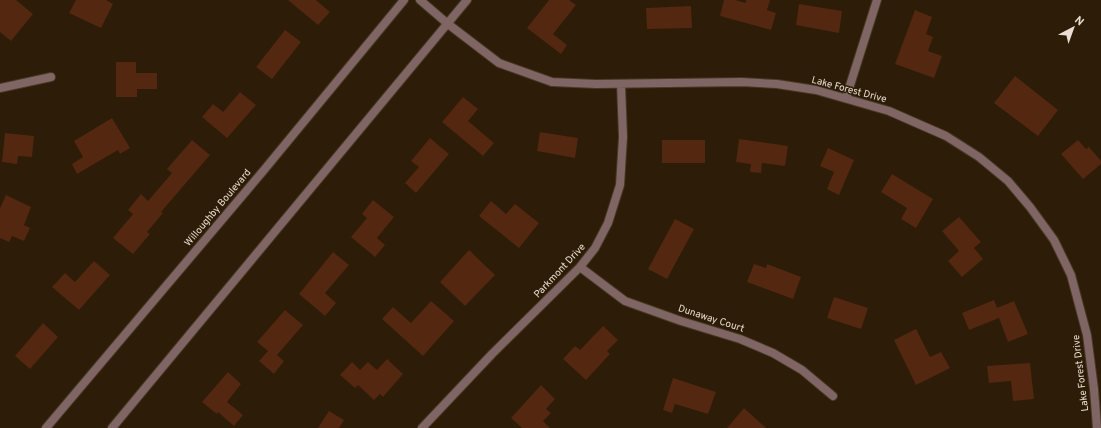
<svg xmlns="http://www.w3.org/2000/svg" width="1101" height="428" font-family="Overpass,sans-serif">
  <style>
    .building { fill: #532710 }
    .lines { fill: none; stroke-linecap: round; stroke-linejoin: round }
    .minor-casing { stroke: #473723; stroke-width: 10 }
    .tertiary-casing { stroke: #473723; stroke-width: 10 }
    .minor { stroke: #7f6563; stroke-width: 8 }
    .tertiary { stroke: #7f6563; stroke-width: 8 }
    .labels { text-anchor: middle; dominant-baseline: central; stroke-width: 3; stroke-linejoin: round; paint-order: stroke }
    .street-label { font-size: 10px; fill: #e9ded1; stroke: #2d1c07 }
  </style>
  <rect width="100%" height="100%" fill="#2d1c07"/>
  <path class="building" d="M 0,0 L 16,0 L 33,14 L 11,41 L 0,32 Z
    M 76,0 L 106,0 L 113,4 L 101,28 L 69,13 Z
    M 288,0 L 316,0 L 330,12 L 318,25 Z
    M 549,0 L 569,0 L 576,5 L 553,34 L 567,45 L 561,54 L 527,28 Z
    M 724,0 L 735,0 L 746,3 L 746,0 L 770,0 L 767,10 L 776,13 L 771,30 L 720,16 Z
    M 799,4 L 842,11 L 839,33 L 796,25 Z
    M 691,6 L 692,28 L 647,29 L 646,8 Z
    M 915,10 L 932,17 L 926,34 L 933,37 L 928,51 L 942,56 L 934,78 L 895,64 Z
    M 285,30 L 301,42 L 272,79 L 256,67 Z
    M 116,62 L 136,62 L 136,73 L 157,73 L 157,89 L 137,89 L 137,97 L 116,97 Z
    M 1015,76 L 1058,110 L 1038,136 L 994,103 Z
    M 240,92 L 256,105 L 227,138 L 202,117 L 213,104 L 223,112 Z
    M 463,97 L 478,109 L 468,121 L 494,143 L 483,156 L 442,122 Z
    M 112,118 L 130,148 L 120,154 L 118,150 L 77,174 L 72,164 L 83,157 L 74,141 Z
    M 540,132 L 578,138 L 575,158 L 537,151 Z
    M 5,133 L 34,136 L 32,157 L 18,156 L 17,164 L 2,162 Z
    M 430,138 L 449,154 L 416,193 L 405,183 L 419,167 L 411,161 Z
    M 739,139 L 788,146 L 785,166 L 762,163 L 761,173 L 750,172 L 751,164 L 736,162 Z
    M 192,140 L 210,155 L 161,212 L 163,213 L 147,232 L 150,234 L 133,254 L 113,238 L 133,214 L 128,210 L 141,194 L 148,201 L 172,173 L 167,169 Z
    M 662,140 L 705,140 L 705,163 L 662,163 Z
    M 1078,140 L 1086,149 L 1089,147 L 1101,161 L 1101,164 L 1083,179 L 1061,154 Z
    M 828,148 L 854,160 L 839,195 L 827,189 L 834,172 L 820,166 Z
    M 892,174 L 933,199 L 916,228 L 901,219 L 907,208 L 881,192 Z
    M 6,195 L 31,207 L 24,225 L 30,228 L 24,241 L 12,236 L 9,242 L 0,238 L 0,208 Z
    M 373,200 L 394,217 L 377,238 L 385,245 L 375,257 L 351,237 L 367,218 L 362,214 Z
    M 491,201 L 506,214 L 515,204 L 539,223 L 519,248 L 479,216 Z
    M 959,217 L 981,242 L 974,248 L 983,259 L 962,277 L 948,261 L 959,251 L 942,231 Z
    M 675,219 L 694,229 L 667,279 L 648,269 Z
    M 469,250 L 495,275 L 465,306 L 440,282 Z
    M 333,252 L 349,265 L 325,293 L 336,303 L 325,316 L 299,294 Z
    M 94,261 L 110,275 L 79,310 L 52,287 L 65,273 L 75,282 Z
    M 754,264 L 766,268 L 767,264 L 801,277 L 793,299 L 747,282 Z
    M 834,297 L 868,308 L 861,329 L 827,318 Z
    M 994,300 L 997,308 L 1014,301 L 1028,334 L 1008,342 L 999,318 L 969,330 L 962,313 Z
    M 431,301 L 454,321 L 423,356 L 382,319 L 393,307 L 411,323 Z
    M 285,310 L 303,325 L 277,355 L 284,361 L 274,374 L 259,361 L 268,351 L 257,342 Z
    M 43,323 L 58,337 L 30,369 L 15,356 Z
    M 603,326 L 618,340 L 607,351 L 610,354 L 586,380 L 563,359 L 575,346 L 580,350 Z
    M 916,329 L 930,357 L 941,352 L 950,368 L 916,385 L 894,340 Z
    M 387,359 L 403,374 L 383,397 L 380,394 L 374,400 L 358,385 L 355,388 L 340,375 L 352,362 L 360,370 L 368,362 L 377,370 Z
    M 1030,363 L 1034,399 L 1013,401 L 1011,381 L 989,383 L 987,366 Z
    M 228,372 L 241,384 L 227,402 L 243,415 L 234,426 L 218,412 L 217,414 L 202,402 Z
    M 673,378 L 716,392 L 708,414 L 675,404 L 672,413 L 663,410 Z
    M 541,385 L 555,399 L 546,409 L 551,413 L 543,421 L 550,428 L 522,428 L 511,418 Z
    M 744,408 L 766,428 L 727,428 Z
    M 329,411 L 344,420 L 339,428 L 318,428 Z"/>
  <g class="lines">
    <defs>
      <path id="minor" d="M 420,0 L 448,24 L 499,63 L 552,82 L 596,84 L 742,82 L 777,84 L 816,90 L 889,111 L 946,136 L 979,157 L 1008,181 L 1030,207 L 1054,240 L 1071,275 L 1087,335 L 1094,389 L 1097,428
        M 0,88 L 51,77
        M 846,98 L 877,0
        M 580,267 L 625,301 L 681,321 L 740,339 L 773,353 L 802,370 L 833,396
        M 422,428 L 492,354 L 580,267 L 595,248 L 608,223 L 620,185 L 623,137 L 621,84"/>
      <path id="tertiary" d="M 46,428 L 264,170 L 404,0
        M 112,428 L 467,0"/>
    </defs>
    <use href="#minor" class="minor-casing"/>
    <use href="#tertiary" class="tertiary-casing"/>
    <use href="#minor" class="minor"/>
    <use href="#tertiary" class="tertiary"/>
  </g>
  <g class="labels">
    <g class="street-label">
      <text transform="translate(849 90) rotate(15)">Lake Forest Drive</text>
      <text transform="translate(218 208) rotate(-50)">Willoughby Boulevard</text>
      <text transform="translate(560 271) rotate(-47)">Parkmont Drive</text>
      <text transform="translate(711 319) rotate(18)">Dunaway Court</text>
      <text transform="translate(1081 373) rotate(-97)">Lake Forest Drive</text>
    </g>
  </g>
  <g transform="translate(1073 28) rotate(41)" stroke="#2d1c07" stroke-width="3" paint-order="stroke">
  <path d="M0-3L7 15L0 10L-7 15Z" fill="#e9ded1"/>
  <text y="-6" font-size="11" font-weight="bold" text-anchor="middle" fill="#e9ded1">N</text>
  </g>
</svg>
